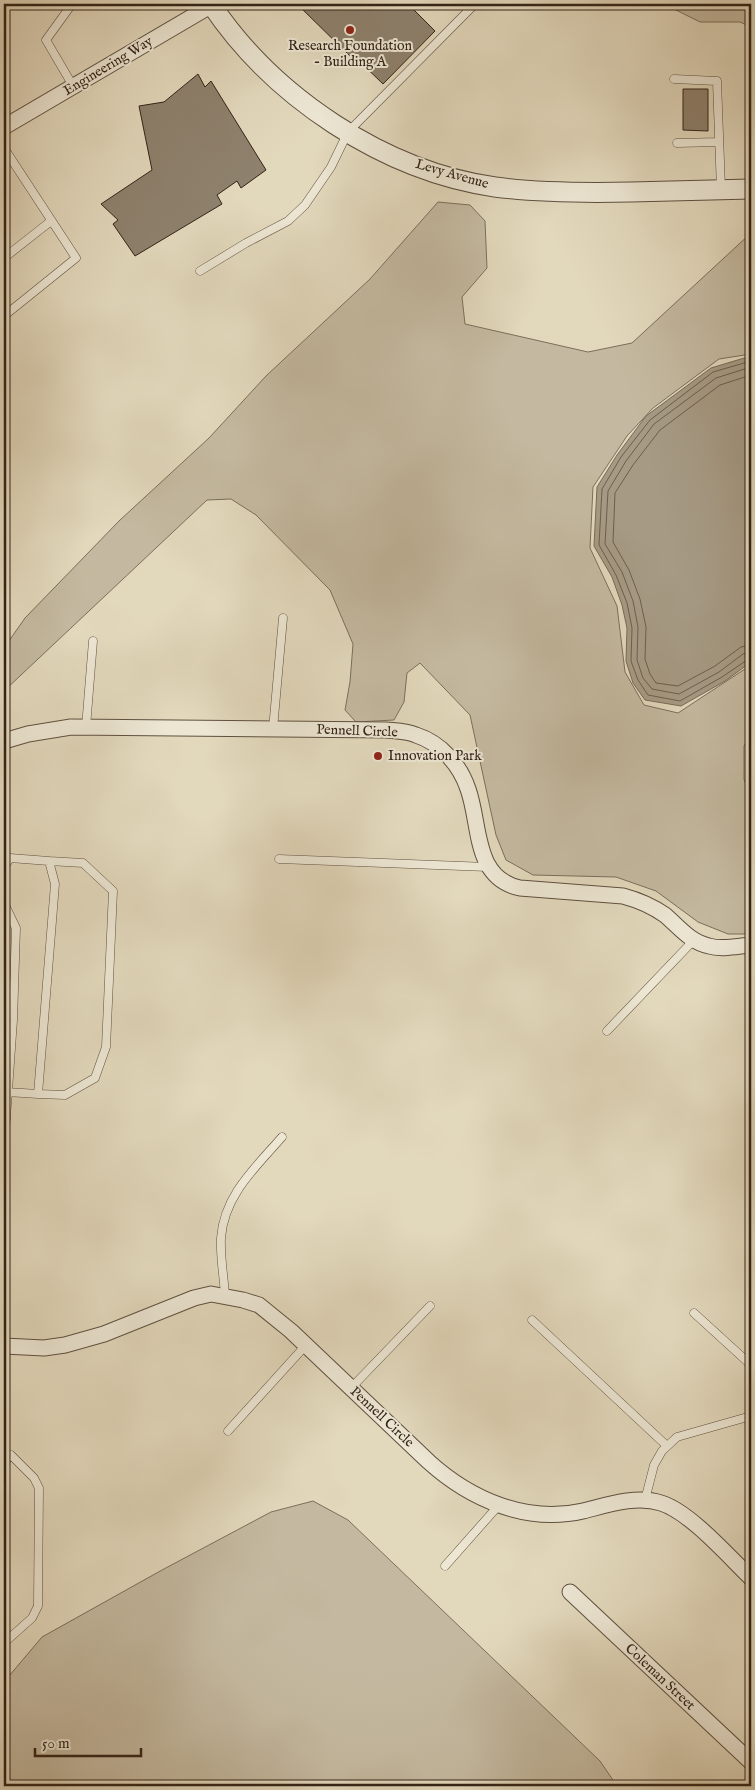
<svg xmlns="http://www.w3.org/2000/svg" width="755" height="1790" font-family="'IM FELL English',serif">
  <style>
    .green { fill: #c4b9a0; stroke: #7c6e5c }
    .water { fill: #a69a84; stroke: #786a58 }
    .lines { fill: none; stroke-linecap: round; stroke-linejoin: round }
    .shore { stroke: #6c5e4e; stroke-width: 1 }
    .building { fill: #8e816d; stroke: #332317 }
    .service-casing { stroke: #5f5040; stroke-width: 9 }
    .minor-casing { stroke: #5f5040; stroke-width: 17 }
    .tertiary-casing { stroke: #5f5040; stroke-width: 21 }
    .service { stroke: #ece6d3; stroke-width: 8 }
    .minor { stroke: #ece6d3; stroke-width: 15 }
    .tertiary { stroke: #ece6d3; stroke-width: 19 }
    .poi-dot { fill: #8f2418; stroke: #ece6d3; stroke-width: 2 }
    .labels { text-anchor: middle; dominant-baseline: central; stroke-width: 4; stroke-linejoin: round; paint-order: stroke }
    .poi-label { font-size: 14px; fill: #332317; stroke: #ece6d3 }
    .street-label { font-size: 14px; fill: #332317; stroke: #ece6d3 }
  </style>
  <rect width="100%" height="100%" fill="#e2d8bc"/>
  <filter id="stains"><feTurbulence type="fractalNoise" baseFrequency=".004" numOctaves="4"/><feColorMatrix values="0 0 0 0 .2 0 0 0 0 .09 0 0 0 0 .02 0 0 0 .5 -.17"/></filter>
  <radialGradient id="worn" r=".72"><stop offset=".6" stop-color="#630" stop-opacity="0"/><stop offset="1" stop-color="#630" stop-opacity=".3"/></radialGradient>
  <path class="green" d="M 664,4 L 751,4 L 751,27 L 740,22 L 700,22 Z
    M 438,202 L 470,205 L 485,221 L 487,268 L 462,297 L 465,324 L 588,352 L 632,343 L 751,233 L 751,354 L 719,359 L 653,408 L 627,436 L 593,487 L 590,548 L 617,606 L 625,672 L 644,705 L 678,713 L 751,665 L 751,734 L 744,746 L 744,779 L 751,798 L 751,934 L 728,934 L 698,922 L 656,891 L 616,877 L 533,875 L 506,860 L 496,835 L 470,715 L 420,663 L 407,673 L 404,702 L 394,720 L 356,722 L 345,710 L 350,682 L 353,644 L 330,590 L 256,515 L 231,499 L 207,500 L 4,691 L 4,648 L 25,618 L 119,521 L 209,438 L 266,376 L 370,279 Z
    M 313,1501 L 348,1520 L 600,1761 L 617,1786 L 4,1786 L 4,1682 L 42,1637 L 162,1570 L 271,1512 Z"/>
  <path class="water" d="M 751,356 L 751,662 L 725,681 L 681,706 L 645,700 L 633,683 L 626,661 L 627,628 L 622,605 L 612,577 L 594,546 L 597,487 L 617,455 L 646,416 L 711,368 Z"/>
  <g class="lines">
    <path class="shore" d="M 751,361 L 713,372 L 650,420 L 621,457 L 602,489 L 599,545 L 616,575 L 627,603 L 632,628 L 631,661 L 638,680 L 648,695 L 680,701 L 722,677 L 747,660 L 751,659
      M 751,367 L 716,378 L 654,424 L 626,461 L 608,491 L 605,544 L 622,572 L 633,601 L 638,627 L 637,660 L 643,678 L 652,689 L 679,694 L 719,672 L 743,654 L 751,652
      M 751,375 L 720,385 L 660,430 L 633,465 L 615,493 L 613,542 L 629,570 L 640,599 L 646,627 L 645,659 L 650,674 L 656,683 L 678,686 L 715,666 L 741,647 L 751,645"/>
  </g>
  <path class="building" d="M 297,4 L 408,4 L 435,31 L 383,84 L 352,54 L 350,56 Z
    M 198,74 L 205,87 L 211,81 L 266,170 L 241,188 L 237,181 L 217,195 L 222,204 L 135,256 L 113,224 L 118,220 L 101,204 L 152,170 L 139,106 L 164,102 Z
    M 683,89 L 708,89 L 708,131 L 683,130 Z"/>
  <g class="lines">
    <defs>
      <path id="service" d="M 72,4 L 46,40 L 73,86
        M 674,79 L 717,81 L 721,189
        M 677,143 L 719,142
        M 4,148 L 76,258 L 4,316
        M 4,258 L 51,221
        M 200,271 L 246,243 L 288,221 L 305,205 L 331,167 L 348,132 L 475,4
        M 86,727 L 93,641
        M 273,729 L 283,618
        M 279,859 L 488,867
        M 4,868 L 10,858 L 49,861 L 55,884 L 38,1094 L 7,1092
        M 4,903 L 16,928 L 13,1020 L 4,1146
        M 607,1031 L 693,941
        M 38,1094 L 65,1095 L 95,1078 L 106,1047 L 113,891 L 83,863 L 49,861
        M 225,1296 C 224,1277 220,1257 221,1238 C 224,1195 256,1167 282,1137
        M 694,1313 L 751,1365
        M 532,1320 L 667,1446
        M 351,1388 L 430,1306
        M 228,1431 L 306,1345
        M 4,1462 L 11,1455 L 34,1478 L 39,1488 L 38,1606 L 32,1618 L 4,1643
        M 645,1500 L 654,1465 L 662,1451 L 677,1437 L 751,1416
        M 445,1566 L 499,1505"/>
      <path id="minor" d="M 4,127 L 212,5
        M 4,741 L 28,734 L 71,727 L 386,730 C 396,731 407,731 416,735 C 441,743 460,765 468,789 C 481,825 473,878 520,888 L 623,896 C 638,900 652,906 665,915 C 679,927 690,942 709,946 C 722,950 738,946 751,945
        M 4,1346 L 44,1348 L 65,1345 L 104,1334 L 194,1298 L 211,1294 L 243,1300 L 259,1305 L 291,1331 L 429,1462 C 470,1499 526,1524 583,1511 C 607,1505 636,1495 661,1503 C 690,1512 728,1556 751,1578
        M 570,1592 L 751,1762"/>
      <path id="tertiary" d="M 211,4 C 273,97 384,171 495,187 C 540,193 585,193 631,192 C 671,191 711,190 751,189"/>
    </defs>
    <use href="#service" class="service-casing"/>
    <use href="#minor" class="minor-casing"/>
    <use href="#tertiary" class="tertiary-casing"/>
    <use href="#service" class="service"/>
    <use href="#minor" class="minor"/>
    <use href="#tertiary" class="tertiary"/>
  </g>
  <g class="poi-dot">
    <circle cx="350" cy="30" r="5"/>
    <circle cx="378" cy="756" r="5"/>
  </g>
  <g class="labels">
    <g class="poi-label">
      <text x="350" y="46">Research Foundation<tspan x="350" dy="16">- Building A</tspan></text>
      <text x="388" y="756" text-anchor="start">Innovation Park</text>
    </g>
    <g class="street-label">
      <text transform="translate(108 66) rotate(-31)">Engineering Way</text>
      <text transform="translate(452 174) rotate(16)">Levy Avenue</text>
      <text transform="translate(357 731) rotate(2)">Pennell Circle</text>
      <text transform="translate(382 1417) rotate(43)">Pennell Circle</text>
      <text transform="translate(660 1677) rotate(43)">Coleman Street</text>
    </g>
  </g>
  <rect width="755" height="1790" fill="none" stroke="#e2d8bc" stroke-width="20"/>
  <rect x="5" y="5" width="745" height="1780" fill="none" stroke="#332317" stroke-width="2.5"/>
  <rect x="10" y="10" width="735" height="1770" fill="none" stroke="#332317"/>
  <path d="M35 1748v8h106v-8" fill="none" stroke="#332317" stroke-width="2.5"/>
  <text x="42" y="1748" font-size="15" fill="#332317" stroke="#ece6d3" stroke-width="4" paint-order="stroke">50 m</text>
  <rect width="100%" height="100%" filter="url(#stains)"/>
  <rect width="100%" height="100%" fill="url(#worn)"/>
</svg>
